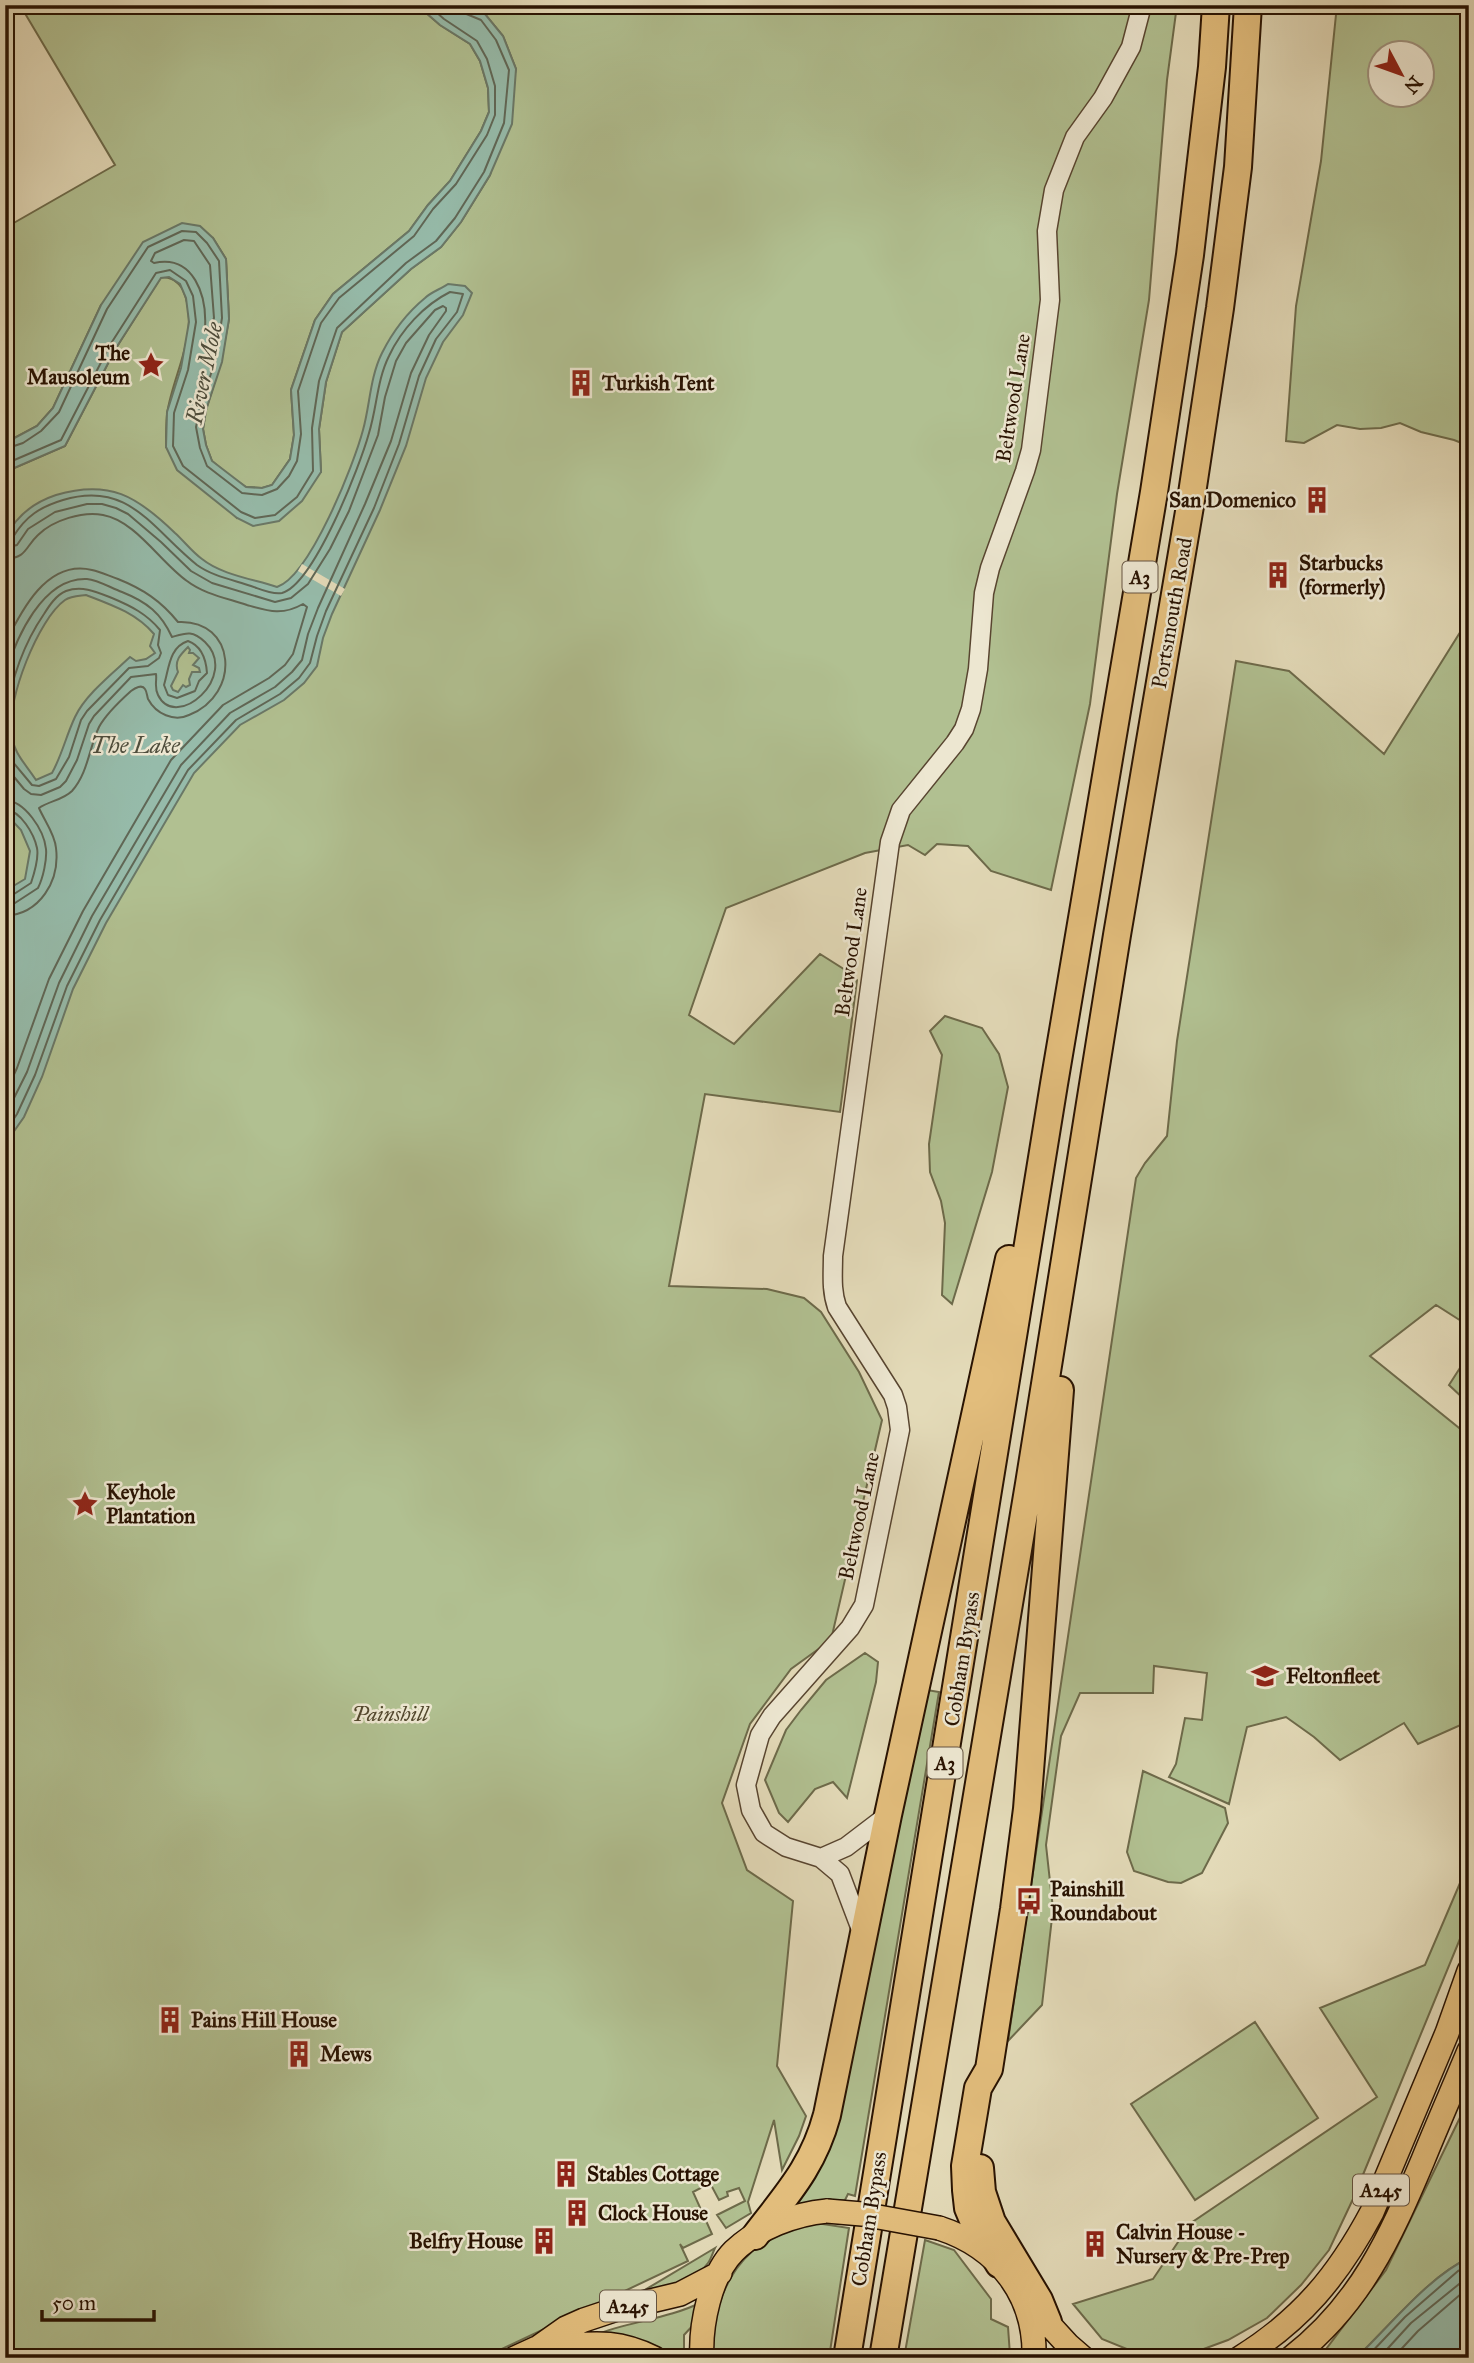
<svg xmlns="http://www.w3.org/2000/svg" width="1474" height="2363" font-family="'IM FELL Great Primer',serif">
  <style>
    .green { fill: #b1c091; stroke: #6d6a4a; stroke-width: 2; fill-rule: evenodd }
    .water { fill: #96bbaa; stroke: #6a7867; stroke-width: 2; fill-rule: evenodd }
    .pier { fill: #e3dab8 }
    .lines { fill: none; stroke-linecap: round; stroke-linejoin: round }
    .shore { stroke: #606756; stroke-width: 2 }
    .minor-casing { stroke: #584530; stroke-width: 21 }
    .major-casing { stroke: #291302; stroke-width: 26 }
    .highway-casing { stroke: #291302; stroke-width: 30 }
    .minor { stroke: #ede7d1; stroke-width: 18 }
    .major { stroke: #e2bd7c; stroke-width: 23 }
    .highway { stroke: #e2bd7c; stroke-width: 26 }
    .major-bridge-casing { stroke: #291302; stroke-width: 26; stroke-linecap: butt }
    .major-bridge { stroke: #e2bd7c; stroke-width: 23 }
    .labels { text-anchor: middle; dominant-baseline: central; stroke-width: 5; stroke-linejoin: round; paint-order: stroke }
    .shield { fill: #ede7d1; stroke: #645340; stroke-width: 2 }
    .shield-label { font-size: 19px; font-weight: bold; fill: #291302 }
    .poi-label { font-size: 21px; font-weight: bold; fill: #291302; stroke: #ede7d1; text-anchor: start }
    .street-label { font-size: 21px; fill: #291302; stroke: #ede7d1 }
    .park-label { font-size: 21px; font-style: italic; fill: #52472d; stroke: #ede7d1 }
    .water-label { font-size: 23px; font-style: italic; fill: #4f4e3d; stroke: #ede7d1 }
  </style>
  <rect width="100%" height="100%" fill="#e3dab8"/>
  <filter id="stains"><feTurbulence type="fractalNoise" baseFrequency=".00286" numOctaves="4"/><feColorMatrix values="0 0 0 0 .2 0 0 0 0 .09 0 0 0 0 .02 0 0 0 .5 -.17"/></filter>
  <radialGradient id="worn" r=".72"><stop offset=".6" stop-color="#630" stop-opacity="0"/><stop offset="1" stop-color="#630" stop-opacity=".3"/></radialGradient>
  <path class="green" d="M 20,5 L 417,5 L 440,25 L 470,44 L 480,61 L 488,88 L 489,112 L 481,131 L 450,181 L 428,205 L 409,231 L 333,294 L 315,320 L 291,390 L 294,435 L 290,459 L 272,485 L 262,488 L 246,487 L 230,476 L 212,461 L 206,445 L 203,429 L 206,410 L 221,362 L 229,319 L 226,259 L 213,238 L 101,305 L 53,408 L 37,426 L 5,443 L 5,228 L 115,165 Z
    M 460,5 L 1177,5 L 1167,80 L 1149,300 L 1117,494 L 1090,704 L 1051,890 L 991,871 L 968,846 L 937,844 L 925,855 L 908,845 L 865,853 L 726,908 L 689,1015 L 734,1044 L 820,954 L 850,973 L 857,980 L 840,1112 L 705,1094 L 669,1286 L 767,1289 L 804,1298 L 821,1312 L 859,1372 L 882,1420 L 831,1640 L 791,1669 L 750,1724 L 722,1803 L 747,1870 L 793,1901 L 777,2066 L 806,2116 L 799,2136 L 782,2170 L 774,2120 L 748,2202 L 751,2213 L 726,2228 L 717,2215 L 745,2201 L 739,2188 L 727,2192 L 728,2196 L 719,2200 L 710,2183 L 693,2192 L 712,2234 L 683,2248 L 680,2244 L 688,2261 L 483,2358 L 5,2358 L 5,472 L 65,446 L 116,348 L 161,277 C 171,277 178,281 183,290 C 201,331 173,373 167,414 C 166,424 166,436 166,447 L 237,518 L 321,472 L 319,429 L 326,382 L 342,332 L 411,269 L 441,247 L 461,222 L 490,175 L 516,69 L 503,36 L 485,14 Z
    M 1337,5 L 1469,5 L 1469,446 L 1454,440 L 1421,432 L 1400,423 L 1381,428 L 1360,429 L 1337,425 L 1304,443 L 1286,441 L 1296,306 L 1321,161 ZM 1380,52 L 1422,52 L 1422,94 L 1380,94 Z
    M 1469,618 L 1469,1326 L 1436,1305 L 1370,1356 L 1469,1436 L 1469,1729 L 1465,1723 L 1418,1744 L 1404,1723 L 1340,1760 L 1314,1737 L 1286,1717 L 1247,1727 L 1229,1804 L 1169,1777 L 1176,1764 L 1185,1718 L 1202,1720 L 1207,1673 L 1154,1666 L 1153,1693 L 1080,1693 L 1061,1736 L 1046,1845 L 1053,1909 L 1042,2005 L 1008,2041 L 1136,1178 L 1145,1163 L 1167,1136 L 1177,1041 L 1236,661 L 1289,671 L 1384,754 Z
    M 945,1016 L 982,1028 L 999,1054 L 1008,1087 L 992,1172 L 952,1304 L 942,1295 L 945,1223 L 941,1201 L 930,1172 L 929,1144 L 942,1055 L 930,1031 Z
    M 1469,1354 L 1469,1394 L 1464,1399 L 1449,1385 Z
    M 865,1653 L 878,1662 L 876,1682 L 847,1798 L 833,1782 L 815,1789 L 788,1822 L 779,1813 L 765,1780 L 786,1730 L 801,1710 L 826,1680 Z
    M 927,1690 L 939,1692 L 855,2196 L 848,2194 L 845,2200 L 818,2201 L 786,2209 L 810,2185 L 831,2139 Z
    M 1143,1771 L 1225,1808 L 1228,1823 L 1202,1873 L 1181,1883 L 1168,1882 L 1134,1871 L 1127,1852 Z
    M 1469,1862 L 1469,1917 L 1353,2199 L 1329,2250 L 1301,2285 L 1267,2318 L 1228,2340 L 1182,2357 L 1139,2354 L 1102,2339 L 1073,2304 L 1153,2279 L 1191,2223 L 1377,2097 L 1320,2008 L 1425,1965 Z
    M 1255,2022 L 1318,2118 L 1195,2200 L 1131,2104 Z
    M 1469,2099 L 1469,2258 C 1429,2276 1388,2328 1356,2358 L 1317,2358 L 1323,2353 L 1386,2270 Z
    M 803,2221 L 849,2228 L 829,2358 L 714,2358 L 711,2351 C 714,2335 714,2317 720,2302 C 735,2257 762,2240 803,2221 Z
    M 925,2240 L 954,2250 L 991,2299 L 991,2319 L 1008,2327 L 1010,2355 L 1007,2358 L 904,2358 Z
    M 715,2248 C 713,2252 711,2259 708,2263 C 694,2284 661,2289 638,2294 Z
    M 702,2302 L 696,2322 L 684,2335 L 684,2358 L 662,2358 L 595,2335 C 630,2321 668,2319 702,2302 Z"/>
  <path class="water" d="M 417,5 L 460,5 L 485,14 L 503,36 L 516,69 L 512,124 L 490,175 L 461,222 L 441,247 L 411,269 L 342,332 L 326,382 L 319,429 L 321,472 L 302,501 L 279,521 L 253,526 L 237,518 L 177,470 L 166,447 L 167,412 L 181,368 L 189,322 L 186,298 L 180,284 L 169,277 L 161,278 L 116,348 L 65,446 L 5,472 L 5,443 L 37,426 L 53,408 L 101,305 L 143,242 L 182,223 L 200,226 L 213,238 L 226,259 L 229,319 L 222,362 L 206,410 L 203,429 L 206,445 L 212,461 L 246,487 L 262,488 L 272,485 L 290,459 L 294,435 L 291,390 L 315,320 L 333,294 L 409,231 L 428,205 L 450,181 L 481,131 L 489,112 L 488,88 L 480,61 L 470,44 L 440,25 Z
    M 448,284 L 465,286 L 472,293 L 463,315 L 443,342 L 426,378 L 406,446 L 380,510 L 332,614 L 323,638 L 317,666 L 304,683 L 284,700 L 240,725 L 194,773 L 106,923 L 73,989 L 42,1077 L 24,1117 L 5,1144 L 5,891 L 25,879 L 30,851 L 21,830 L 5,813 L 5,539 C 15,517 32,503 56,495 C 109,479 137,496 175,533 C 184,541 192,552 202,559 C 222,575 253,579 277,587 C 310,576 354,464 363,430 C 370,405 370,377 382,353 C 392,333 408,312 425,298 C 431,292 441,289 448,284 ZM 86,595 C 112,605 136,613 154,634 L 150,646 L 155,653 L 146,659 L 136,661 L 130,657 C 113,673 85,695 75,717 C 66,736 62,755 52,773 L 36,780 C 25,763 14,754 11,733 C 7,700 38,619 65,600 C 71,596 79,596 86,595 ZM 188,647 L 190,650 L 189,653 L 193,653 L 199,658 L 193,665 L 199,668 L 200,672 L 192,672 L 189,679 L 190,685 L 186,687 L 183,685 L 178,692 L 173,690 L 171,686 L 178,672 C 174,661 180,655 188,647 Z
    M 1469,2258 L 1469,2358 L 1356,2358 C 1388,2328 1429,2276 1469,2258 Z"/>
  <path class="pier" d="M 302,564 L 345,589 L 341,596 L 298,571 Z"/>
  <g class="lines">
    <path class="shore" d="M 184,240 L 194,241 L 210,265 L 214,318 L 209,330 L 205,328 C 207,296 194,254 154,263 L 151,261 L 155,253 Z
      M 5,449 L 23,443 L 41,431 L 59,412 L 107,309 L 148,247 L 182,231 L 196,232 L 207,243 L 219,261 L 222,318 L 215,361 L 200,408 L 196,427 L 200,448 L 207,466 L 242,493 L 262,495 L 277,489 L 289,476 L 297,461 L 301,434 L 298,391 L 321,323 L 339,298 L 414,236 L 433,209 L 456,184 L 487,135 L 495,115 L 495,86 L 487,59 L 477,41 L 444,19 L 428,5
      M 5,464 L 61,440 L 110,345 L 156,273 L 170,270 L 186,281 L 193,296 L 196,322 L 188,370 L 174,413 L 173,446 L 183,466 L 241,512 L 255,518 L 275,515 L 297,497 L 313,471 L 312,428 L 319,381 L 337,328 L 406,263 L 436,241 L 455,218 L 484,172 L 504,123 L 509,70 L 496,40 L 481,20 L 464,13 L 462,5
      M 5,539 L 13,537 C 26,516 40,507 63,500 C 129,480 152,529 197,565 C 212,576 233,580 251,586 C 260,589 272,595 282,593 C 314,584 360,466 369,433 C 377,407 377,380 389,356 C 401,330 424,305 450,292 L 463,294 L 457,312 L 436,339 L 419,376 L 399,444 L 374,508 L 326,611 L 317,636 L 310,663 L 299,678 L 280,694 L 236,720 L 188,770 L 100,920 L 67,986 L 35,1075 L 17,1114 L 5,1132
      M 5,548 L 17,545 L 28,529 L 55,512 L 87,504 L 102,504 L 116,508 L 128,514 L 161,542 L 191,571 L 212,583 L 275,602 L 291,598 L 308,584 L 330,549 L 349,511 L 378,435 L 385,397 L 396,361 L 406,343 L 435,310 L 443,306 L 446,308 L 446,311 L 429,335 L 411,373 L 391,441 L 365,504 L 318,608 L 308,634 L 302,660 L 292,672 L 275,687 L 230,713 L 181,765 L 92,916 L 59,983 L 27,1072 L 5,1116
      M 5,559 C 27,558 25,547 38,535 C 53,520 83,511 103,515 C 136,521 160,562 187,581 C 204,594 226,598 247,605 C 268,611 282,616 303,604 L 307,607 L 293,654 L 285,665 L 269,678 L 223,705 L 171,760 L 83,911 L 49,979 L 17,1068 L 5,1094
      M 188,641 C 202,646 206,659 207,673 L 199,681 L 195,691 L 177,698 L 168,695 L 164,685 C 169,669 169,647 188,641 Z
      M 5,644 C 21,611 47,559 92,570 C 101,572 109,576 118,579 C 143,589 161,601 178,622 C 236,619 242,694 189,715 C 174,722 156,714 148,699 C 147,696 147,692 145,689 C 142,684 135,688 131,691 C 121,700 106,714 99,727 C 89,748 88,773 72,791 C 63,800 49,801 39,808 C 44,820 55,834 56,848 C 60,881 40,914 5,916
      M 5,674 C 16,639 42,577 87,579 C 98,580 111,588 122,592 C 147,602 161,613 172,637 C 186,633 192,630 205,642 C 240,676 176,732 158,695 C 154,687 157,681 156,674 L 131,677 L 94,716 L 89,724 L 77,760 L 66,781 L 60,787 L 41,795 L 31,794 L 24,789 L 5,766
      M 5,719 C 11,680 22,646 44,614 C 49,606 56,595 66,591 C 82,585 97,592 112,598 C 131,606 147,614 160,630 L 158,645 L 161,653 L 159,658 L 148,666 L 129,668 L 87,711 L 81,720 L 69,757 L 56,779 L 39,786 L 32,785 L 12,761 L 5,738
      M 5,800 C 25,801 44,830 46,849 C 47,860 43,878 38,888 L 15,903 L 5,905
      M 5,809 C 21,811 34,834 37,848 C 39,858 34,874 31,883 L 11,896 L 5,896
      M 1366,2358 L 1405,2317 L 1458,2271 L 1469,2266
      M 1379,2358 L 1411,2323 L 1469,2276
      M 1393,2358 L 1418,2331 L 1469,2287"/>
    <defs>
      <path id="minor" d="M 821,1858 L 846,1847 L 888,1815
        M 862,1932 L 840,1874 L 821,1858 L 786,1847 L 764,1833 L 751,1810 L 746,1785 L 760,1735 L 772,1716 L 850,1628 L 864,1605 L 900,1430 L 897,1407 L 893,1395 L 837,1307 C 831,1290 833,1274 833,1256 L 890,842 L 901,810 L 955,743 L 964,729 L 971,709 L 978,669 L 984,593 L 990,568 L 1025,471 L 1031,450 L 1050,300 L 1047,231 L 1054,190 L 1075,137 L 1103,98 L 1131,47 L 1142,5"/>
      <path id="major" d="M 939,2228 C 998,2247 1036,2295 1034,2358
        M 1035,2309 L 1068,2345 L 1083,2358
        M 539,2347 C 585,2346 609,2336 654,2358
        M 515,2358 L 539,2347 L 566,2328 L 584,2320 L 617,2309 L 680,2294 L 720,2273
        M 702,2358 C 700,2326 710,2275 734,2251 C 758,2228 794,2214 827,2211
        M 1240,2358 C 1301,2320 1338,2276 1372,2212 L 1447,2033 L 1469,1971
        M 1291,2358 C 1360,2305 1390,2238 1423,2160 C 1438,2123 1454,2087 1469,2051"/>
      <path id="highway" d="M 980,2168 L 982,2192 L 992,2222 L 1039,2300 L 1048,2322
        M 755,2236 C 787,2194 813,2167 827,2115 L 888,1815 L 1009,1259
        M 999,2264 L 973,2220 L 968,2208 L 966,2190 L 965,2166 L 978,2088 L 989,2069 L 1014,1909 L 1027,1809 L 1060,1390
        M 847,2358 L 1054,1084 L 1154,492 L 1190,255 L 1212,67 L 1216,5
        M 883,2358 L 1029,1484 L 1117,935 L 1191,500 L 1220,308 L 1238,167 L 1248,5"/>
    </defs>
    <use href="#minor" class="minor-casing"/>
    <use href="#major" class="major-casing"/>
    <use href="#highway" class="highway-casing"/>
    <use href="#minor" class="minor"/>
    <use href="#major" class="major"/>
    <use href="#highway" class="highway"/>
    <defs>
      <path id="major-bridge" d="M 827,2211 L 862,2214 L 939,2228"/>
    </defs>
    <use href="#major-bridge" class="major-bridge-casing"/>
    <use href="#major-bridge" class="major-bridge"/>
  </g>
  <defs>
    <symbol id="sight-bare" viewBox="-9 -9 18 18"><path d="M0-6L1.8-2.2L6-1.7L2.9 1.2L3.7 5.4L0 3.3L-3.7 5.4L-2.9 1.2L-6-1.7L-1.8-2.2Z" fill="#8f2418" stroke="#ede7d1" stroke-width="2.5" paint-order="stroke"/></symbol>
    <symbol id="building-bare" viewBox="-9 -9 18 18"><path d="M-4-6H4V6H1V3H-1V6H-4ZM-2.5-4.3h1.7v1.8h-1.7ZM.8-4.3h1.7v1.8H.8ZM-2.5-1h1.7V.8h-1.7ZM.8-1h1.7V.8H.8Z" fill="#8f2418" stroke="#ede7d1" stroke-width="2.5" paint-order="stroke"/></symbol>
    <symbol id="school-bare" viewBox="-9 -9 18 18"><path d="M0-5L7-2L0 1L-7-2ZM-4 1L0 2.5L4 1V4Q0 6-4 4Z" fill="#8f2418" stroke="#ede7d1" stroke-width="2.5" paint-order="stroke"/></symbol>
    <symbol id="bus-bare" viewBox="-9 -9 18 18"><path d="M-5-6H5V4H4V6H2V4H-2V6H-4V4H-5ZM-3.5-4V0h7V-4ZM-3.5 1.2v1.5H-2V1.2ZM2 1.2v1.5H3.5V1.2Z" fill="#8f2418" stroke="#ede7d1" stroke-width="2.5" paint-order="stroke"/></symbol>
  </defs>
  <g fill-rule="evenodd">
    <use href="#sight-bare" x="132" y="346" width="38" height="38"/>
    <use href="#building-bare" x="562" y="364" width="38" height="38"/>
    <use href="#building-bare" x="1298" y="481" width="38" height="38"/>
    <use href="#building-bare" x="1259" y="556" width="38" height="38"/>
    <use href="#sight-bare" x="66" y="1485" width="38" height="38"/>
    <use href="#school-bare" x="1246" y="1657" width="38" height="38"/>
    <use href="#bus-bare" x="1010" y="1882" width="38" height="38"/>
    <use href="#building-bare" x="151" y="2001" width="38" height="38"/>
    <use href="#building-bare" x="280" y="2035" width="38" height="38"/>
    <use href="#building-bare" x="547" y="2155" width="38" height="38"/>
    <use href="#building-bare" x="558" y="2194" width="38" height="38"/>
    <use href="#building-bare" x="525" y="2222" width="38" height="38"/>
    <use href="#building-bare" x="1076" y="2225" width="38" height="38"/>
  </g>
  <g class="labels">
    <g class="shield">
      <rect x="1122.5" y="561.5" width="35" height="31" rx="5"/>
      <rect x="927.5" y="1747.5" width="35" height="31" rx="5"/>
      <rect x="1353" y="2174.5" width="56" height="31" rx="5"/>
      <rect x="600" y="2290.5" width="56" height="31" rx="5"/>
    </g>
    <g class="shield-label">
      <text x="1140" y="577">A3</text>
      <text x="945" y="1763">A3</text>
      <text x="1381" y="2190">A245</text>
      <text x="628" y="2306">A245</text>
    </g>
    <g class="poi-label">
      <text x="130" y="353" text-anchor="end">The<tspan x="130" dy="24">Mausoleum</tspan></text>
      <text x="602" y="383">Turkish Tent</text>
      <text x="1296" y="500" text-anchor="end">San Domenico</text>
      <text x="1299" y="563">Starbucks<tspan x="1299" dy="24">(formerly)</tspan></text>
      <text x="106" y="1492">Keyhole<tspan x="106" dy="24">Plantation</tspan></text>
      <text x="1286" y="1676">Feltonfleet</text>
      <text x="1050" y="1889">Painshill<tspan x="1050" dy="24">Roundabout</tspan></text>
      <text x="191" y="2020">Pains Hill House</text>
      <text x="320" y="2054">Mews</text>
      <text x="587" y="2174">Stables Cottage</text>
      <text x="598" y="2213">Clock House</text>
      <text x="1116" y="2232">Calvin House -<tspan x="1116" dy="24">Nursery &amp; Pre-Prep</tspan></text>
      <text x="523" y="2241" text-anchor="end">Belfry House</text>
    </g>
    <g class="street-label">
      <text transform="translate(1013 398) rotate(-81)">Beltwood Lane</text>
      <text transform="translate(1172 613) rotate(-80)">Portsmouth Road</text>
      <text transform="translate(851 952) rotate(-82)">Beltwood Lane</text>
      <text transform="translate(859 1516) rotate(-78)">Beltwood Lane</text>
      <text transform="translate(962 1659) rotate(-81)">Cobham Bypass</text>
      <text transform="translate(869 2219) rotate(-81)">Cobham Bypass</text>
    </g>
    <g class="park-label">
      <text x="390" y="1714">Painshill</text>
    </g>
    <g class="water-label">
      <text transform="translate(204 373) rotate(-78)">River Mole</text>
      <text x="135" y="745">The Lake</text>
    </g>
  </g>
  <rect width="1474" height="2363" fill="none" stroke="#e3dab8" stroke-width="28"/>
  <rect x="7" y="7" width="1460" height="2349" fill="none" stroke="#291302" stroke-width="3.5"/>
  <rect x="14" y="14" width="1446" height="2335" fill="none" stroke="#291302" stroke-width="2"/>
  <g transform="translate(1401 74) rotate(131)"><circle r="33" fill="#ede7d1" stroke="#9f927e" stroke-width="2"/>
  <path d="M0-5L12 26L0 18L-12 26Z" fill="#8f2418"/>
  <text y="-10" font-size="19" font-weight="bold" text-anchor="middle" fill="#291302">N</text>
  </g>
  <path d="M42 2310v10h112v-10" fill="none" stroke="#291302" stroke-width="3.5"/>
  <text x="52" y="2310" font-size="21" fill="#291302" stroke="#ede7d1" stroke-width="5" paint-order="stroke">50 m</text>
  <rect width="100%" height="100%" filter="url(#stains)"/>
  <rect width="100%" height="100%" fill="url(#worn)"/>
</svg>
